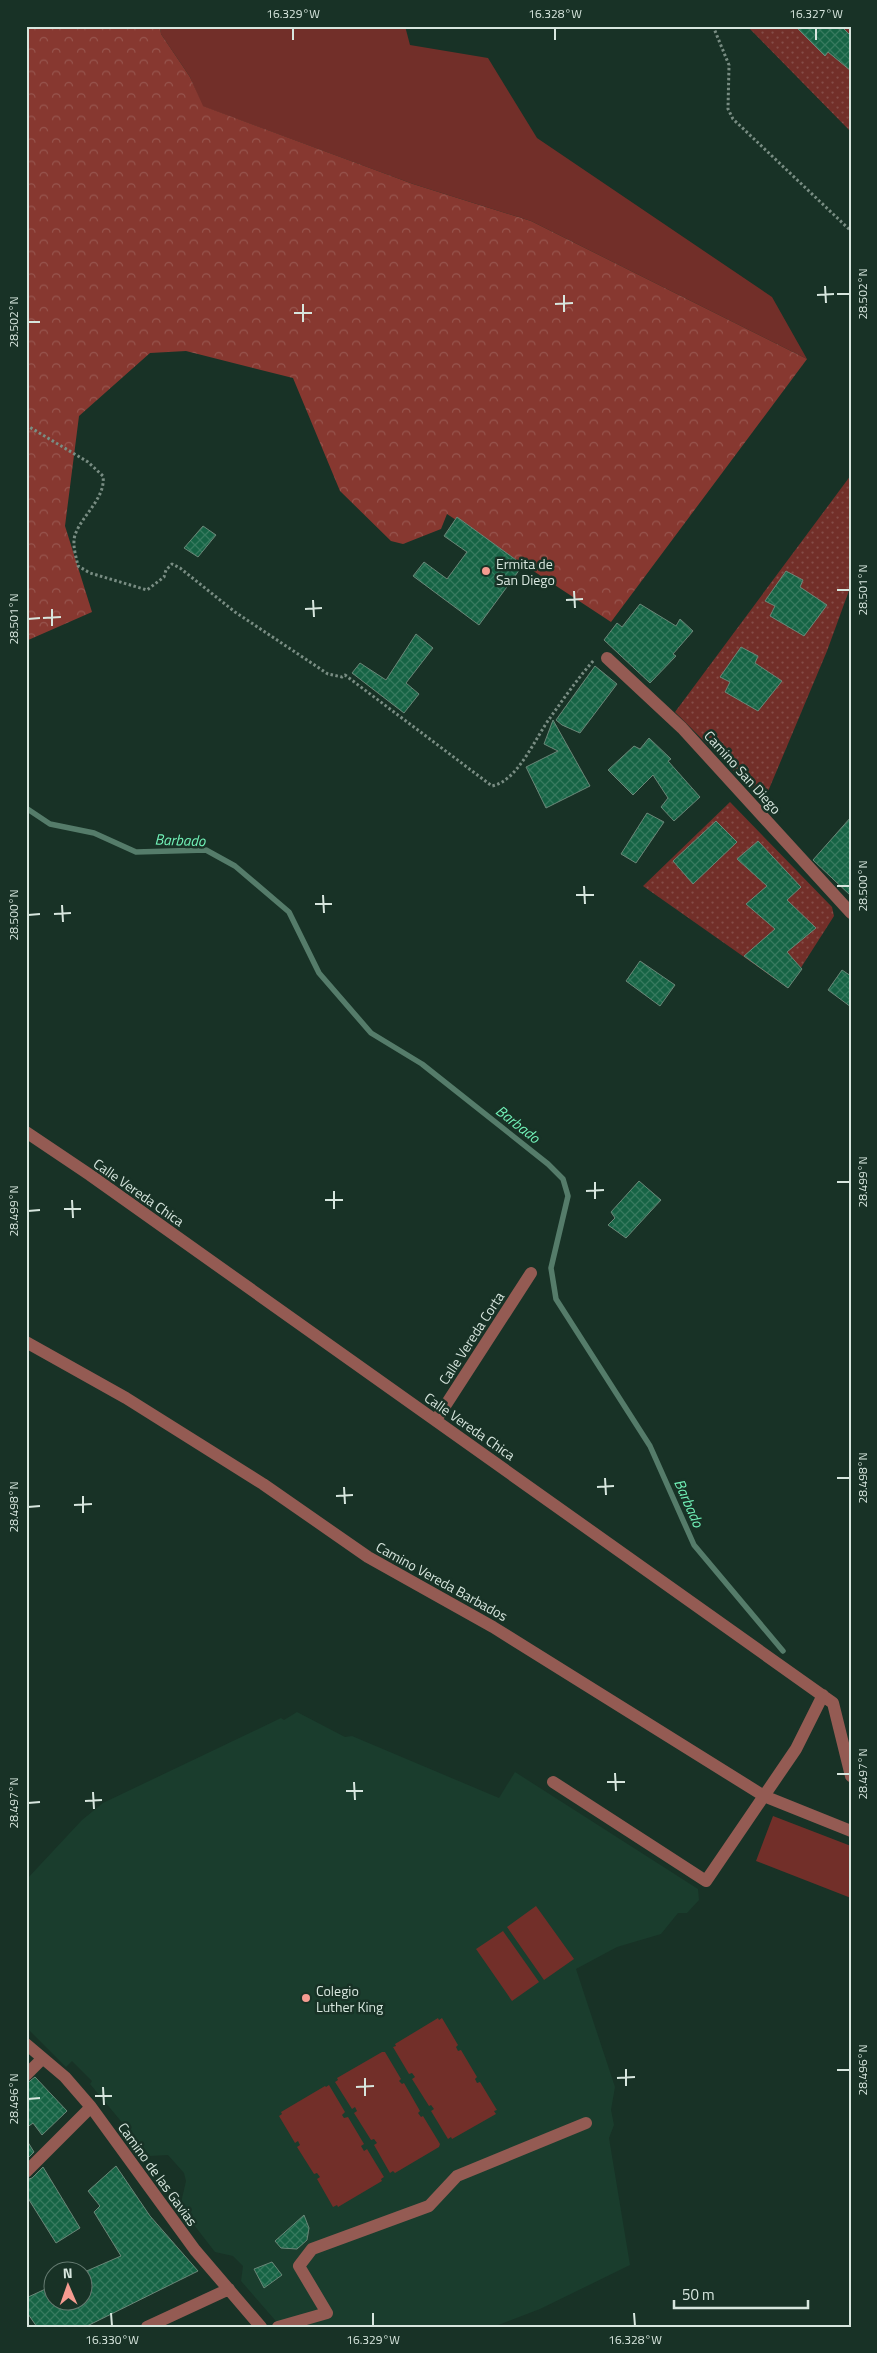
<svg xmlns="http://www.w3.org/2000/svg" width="877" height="2353" font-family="'Titillium Web',sans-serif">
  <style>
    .built { fill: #1a3d2d }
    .grass { fill: #722f29 }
    .forest { fill: url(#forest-crowns) }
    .park { fill: url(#park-dots) }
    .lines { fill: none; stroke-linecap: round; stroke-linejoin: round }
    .stream { stroke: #557c6a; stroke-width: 5.5 }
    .building { fill: url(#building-cross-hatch); stroke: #6a8778 }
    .path { stroke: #798d83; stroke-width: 3; stroke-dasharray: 2.5 2.5; stroke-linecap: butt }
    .minor { stroke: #945b53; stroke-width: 12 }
    .ticks { fill: none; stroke: #d7e6de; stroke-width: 2 }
    .poi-dot { fill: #f59c91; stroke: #183226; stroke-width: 2 }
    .labels { text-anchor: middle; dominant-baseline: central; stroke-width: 5; stroke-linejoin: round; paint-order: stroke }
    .poi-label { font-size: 14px; fill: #d7e6de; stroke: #183226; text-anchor: start }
    .street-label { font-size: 14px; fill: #d7e6de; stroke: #183226 }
    .water-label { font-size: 15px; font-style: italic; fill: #72f3b9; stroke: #183226 }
    .neatline { fill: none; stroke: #d7e6de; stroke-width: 2 }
    .ticks-label { font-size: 12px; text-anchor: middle; fill: #d7e6de }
  </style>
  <defs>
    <pattern id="forest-crowns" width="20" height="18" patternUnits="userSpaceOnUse" patternTransform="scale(1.25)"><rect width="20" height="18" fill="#873830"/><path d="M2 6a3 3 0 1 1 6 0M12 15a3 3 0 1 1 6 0" fill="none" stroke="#97554e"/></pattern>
    <pattern id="park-dots" width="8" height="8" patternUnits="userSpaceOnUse" patternTransform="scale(1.25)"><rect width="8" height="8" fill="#722f29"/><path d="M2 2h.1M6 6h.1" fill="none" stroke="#854d48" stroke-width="1.8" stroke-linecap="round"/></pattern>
    <pattern id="building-cross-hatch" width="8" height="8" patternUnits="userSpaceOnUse" patternTransform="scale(1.25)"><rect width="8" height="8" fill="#166445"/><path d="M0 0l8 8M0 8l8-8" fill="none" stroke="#377a5f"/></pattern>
  </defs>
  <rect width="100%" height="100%" fill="#183226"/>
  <path class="built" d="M 297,1712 L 345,1737 L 352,1736 L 499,1798 L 515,1772 L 698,1889 L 699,1900 L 687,1913 L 678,1913 L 661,1934 L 617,1947 L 576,1969 L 615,2087 L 611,2110 L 614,2125 L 609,2138 L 630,2265 L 540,2309 L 493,2327 L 281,2327 L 241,2281 L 243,2266 L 233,2256 L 215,2252 L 180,2207 L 186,2181 L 184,2173 L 168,2155 L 150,2156 L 90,2084 L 92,2081 L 72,2061 L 66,2067 L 26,2027 L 26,1880 L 82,1820 L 103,1803 L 281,1718 L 284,1720 Z"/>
  <path class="grass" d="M 160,26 L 405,26 L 410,45 L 488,58 L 537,138 L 772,297 L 807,359 L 531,221 L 413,184 L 202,106 L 190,77 L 161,34 Z
    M 773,1816 L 851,1846 L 851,1898 L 756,1861 Z
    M 536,1906 L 574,1959 L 544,1980 L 507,1927 Z
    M 503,1931 L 539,1982 L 512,2001 L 476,1949 Z
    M 438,2018 L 439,2020 L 442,2018 L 458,2045 L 456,2047 L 458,2051 L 461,2050 L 477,2077 L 475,2079 L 477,2083 L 480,2082 L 497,2110 L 494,2111 L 496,2114 L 452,2139 L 451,2137 L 448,2139 L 431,2111 L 434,2109 L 431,2105 L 429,2106 L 412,2079 L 415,2077 L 412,2073 L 409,2074 L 393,2047 L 396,2046 L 395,2044 Z
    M 382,2052 L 385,2052 L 401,2079 L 399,2081 L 402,2084 L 404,2083 L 420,2111 L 418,2113 L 421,2117 L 423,2116 L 440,2144 L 439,2147 L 395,2173 L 393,2171 L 390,2173 L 374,2145 L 377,2143 L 374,2139 L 371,2140 L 354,2113 L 357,2111 L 355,2107 L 352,2109 L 335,2082 L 338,2080 L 337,2078 Z
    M 329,2085 L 345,2112 L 342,2115 L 344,2118 L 348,2117 L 364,2144 L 361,2146 L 364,2151 L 367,2149 L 384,2177 L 381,2179 L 382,2181 L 338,2207 L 337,2205 L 333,2207 L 317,2179 L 320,2177 L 317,2173 L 314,2174 L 297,2147 L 300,2145 L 298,2141 L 295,2143 L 279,2116 L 282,2114 L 281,2112 L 325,2086 L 326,2087 Z"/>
  <path class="forest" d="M 26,26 L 160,26 L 161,34 L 190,77 L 203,106 L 413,184 L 531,221 L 807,359 L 611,622 L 447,514 L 441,529 L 403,544 L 391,541 L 340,491 L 293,378 L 186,351 L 150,353 L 79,416 L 65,526 L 92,612 L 26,641 Z"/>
  <path class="park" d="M 747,26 L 851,26 L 851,132 Z
    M 851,475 L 851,585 L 827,651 L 764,801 L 675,712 Z
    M 730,802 L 832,907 L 834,916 L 788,988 L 643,886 Z"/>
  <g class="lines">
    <path class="stream" d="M 26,808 L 50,824 L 94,833 L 136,852 L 206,850 L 235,866 L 289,912 L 319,973 L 371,1033 L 422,1064 L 548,1164 L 563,1179 L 568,1196 L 551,1268 L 556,1299 L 650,1446 L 694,1545 L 783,1651"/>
  </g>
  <path class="building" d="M 795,26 L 841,26 L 851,36 L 851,71 L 828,52 L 825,56 Z
    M 457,517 L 523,565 L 479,625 L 413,576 L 424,562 L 447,579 L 467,552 L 444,536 Z
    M 203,526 L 216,535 L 198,557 L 184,548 Z
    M 786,571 L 803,580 L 800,587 L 827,605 L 804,636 L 770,616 L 775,606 L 765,601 Z
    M 640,604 L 676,626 L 680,619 L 693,631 L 673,654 L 676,656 L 650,683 L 604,640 L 617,623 L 622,627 Z
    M 416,634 L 433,648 L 406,683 L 419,694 L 404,713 L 352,673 L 360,663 L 386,680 Z
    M 741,647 L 758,656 L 755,663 L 782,681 L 758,711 L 725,692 L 730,682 L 720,677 Z
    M 595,666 L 617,684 L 580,733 L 562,725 L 556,720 Z
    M 553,720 L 590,786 L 546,808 L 526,767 L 558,751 L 544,744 Z
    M 649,738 L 671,759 L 668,761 L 700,797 L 674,821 L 661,807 L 668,798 L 653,775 L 633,795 L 608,770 L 634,746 L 640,749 Z
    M 647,813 L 664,822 L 636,863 L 621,854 Z
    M 851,817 L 851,896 L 813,860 Z
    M 716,821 L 737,842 L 693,884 L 673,861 Z
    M 758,841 L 801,887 L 787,900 L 816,928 L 787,952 L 802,969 L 788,988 L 744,956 L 775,929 L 746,904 L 767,886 L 737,859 Z
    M 640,961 L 675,985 L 660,1006 L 626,981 Z
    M 842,970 L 851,976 L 851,1007 L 828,990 Z
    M 639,1181 L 661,1200 L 626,1238 L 608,1225 L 615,1218 L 611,1212 Z
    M 35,2077 L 67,2111 L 42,2135 L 33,2123 L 26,2128 L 26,2084 Z
    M 26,2139 L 34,2152 L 26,2160 Z
    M 116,2166 L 150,2216 L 198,2271 L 85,2327 L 37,2327 L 26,2311 L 26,2298 L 52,2286 L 52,2300 L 82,2300 L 82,2273 L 121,2256 L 94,2212 L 100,2206 L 88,2191 Z
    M 43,2167 L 80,2228 L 56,2243 L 26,2195 L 26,2180 L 32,2178 Z
    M 304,2215 L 309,2228 L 307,2240 L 297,2249 L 281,2248 L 275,2241 Z
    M 272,2262 L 282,2275 L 264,2288 L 254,2269 Z"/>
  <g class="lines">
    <path class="path" d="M 713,26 L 729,65 L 728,109 L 733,119 L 851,231
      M 26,425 L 88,462 L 103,476 C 106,498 82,515 75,535 C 72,545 76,556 78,566 L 90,573 L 147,590 L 164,577 L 166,570 L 172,564 L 180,568 L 235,612 L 328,674 L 342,677 L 345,675 L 492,786 C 518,781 535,738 550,718 C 564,698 578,678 594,660"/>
    <path class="minor" d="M 607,658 L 682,728 L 851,913
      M 26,1132 L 90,1175 L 833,1703 L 851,1776
      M 26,1342 L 126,1398 L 263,1484 L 368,1557 L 493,1627 L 764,1796 L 851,1831
      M 436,1420 L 531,1273
      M 553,1782 L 706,1881 L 796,1749 L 823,1695
      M 26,2044 L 65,2077 L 91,2107 L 195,2250 L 261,2327
      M 26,2075 L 42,2059
      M 26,2172 L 91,2107
      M 147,2327 L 229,2289
      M 278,2327 L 327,2313 L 299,2266 L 312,2249 L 429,2206 L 457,2176 L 586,2123"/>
  </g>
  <path class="ticks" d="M 293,28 L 293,40M 555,28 L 555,40M 816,28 L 816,40M 825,286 L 826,303M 837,294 L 850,294M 564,295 L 564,312M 817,295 L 834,294M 303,304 L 303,322M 555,304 L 573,303M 294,313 L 312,313M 28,322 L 40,322M 837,590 L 850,590M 574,591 L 575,608M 313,600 L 314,617M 566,600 L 583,599M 52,609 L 52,626M 305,609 L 322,608M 43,618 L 61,617M 28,619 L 40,618M 584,886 L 585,904M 837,886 L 850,886M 323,895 L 324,913M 576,895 L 594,895M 315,904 L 332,904M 62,905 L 63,922M 54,914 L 71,913M 28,915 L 40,914M 595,1182 L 595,1199M 837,1182 L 850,1182M 334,1191 L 334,1209M 586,1191 L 604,1190M 72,1200 L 73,1218M 325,1200 L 343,1200M 64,1209 L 81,1209M 28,1211 L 40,1210M 605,1478 L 606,1495M 837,1478 L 850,1478M 344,1487 L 345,1504M 597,1487 L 614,1486M 83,1496 L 83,1513M 336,1496 L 353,1495M 74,1505 L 92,1504M 28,1507 L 40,1506M 615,1773 L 616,1791M 837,1774 L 850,1774M 354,1782 L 355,1800M 607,1782 L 625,1782M 346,1791 L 363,1791M 93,1792 L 94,1809M 85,1801 L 102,1800M 28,1803 L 40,1802M 626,2069 L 626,2086M 837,2070 L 850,2070M 365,2078 L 365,2096M 617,2078 L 635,2077M 103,2087 L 104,2105M 356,2087 L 374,2086M 95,2096 L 112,2096M 28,2099 L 40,2098M 111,2313 L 112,2326M 373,2313 L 373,2326M 634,2313 L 635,2326"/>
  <g class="poi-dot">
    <circle cx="486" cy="571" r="5"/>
    <circle cx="306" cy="1998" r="5"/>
  </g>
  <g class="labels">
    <g class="poi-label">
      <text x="496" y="563">Ermita de<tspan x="496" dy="16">San Diego</tspan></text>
      <text x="316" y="1990">Colegio<tspan x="316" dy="16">Luther King</tspan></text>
    </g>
    <g class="street-label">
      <text transform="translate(743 772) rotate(48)">Camino San Diego</text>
      <text transform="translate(139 1192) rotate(35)">Calle Vereda Chica</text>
      <text transform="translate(471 1338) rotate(-57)">Calle Vereda Corta</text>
      <text transform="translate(470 1426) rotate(35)">Calle Vereda Chica</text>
      <text transform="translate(442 1581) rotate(29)">Camino Vereda Barbados</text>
      <text transform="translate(158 2174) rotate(54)">Camino de las Gavias</text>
    </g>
    <g class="water-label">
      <text transform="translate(180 840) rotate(2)">Barbado</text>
      <text transform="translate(518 1124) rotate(38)">Barbado</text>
      <text transform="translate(689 1503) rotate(66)">Barbado</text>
    </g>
  </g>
  <rect width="877" height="2353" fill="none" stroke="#183226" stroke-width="55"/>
  <g transform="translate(68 2286) rotate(358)"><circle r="24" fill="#183226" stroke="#647a70"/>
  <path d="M0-4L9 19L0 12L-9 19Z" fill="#f59c91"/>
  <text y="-8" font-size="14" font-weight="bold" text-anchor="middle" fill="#d7e6de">N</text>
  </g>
  <path d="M674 2300v8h134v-8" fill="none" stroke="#d7e6de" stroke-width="2.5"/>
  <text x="682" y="2300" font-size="15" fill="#d7e6de" stroke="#183226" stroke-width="4" paint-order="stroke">50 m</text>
  <rect x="28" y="28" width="822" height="2298" class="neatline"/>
  <g class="ticks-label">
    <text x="293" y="18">16.329°W</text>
    <text x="555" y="18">16.328°W</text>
    <text x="816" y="18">16.327°W</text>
    <text transform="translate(863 294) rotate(-90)" y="4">28.502°N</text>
    <text transform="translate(14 322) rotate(-90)" y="4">28.502°N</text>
    <text transform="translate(863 590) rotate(-90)" y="4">28.501°N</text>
    <text transform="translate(14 619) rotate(-90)" y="4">28.501°N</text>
    <text transform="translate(863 886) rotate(-90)" y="4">28.500°N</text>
    <text transform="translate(14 915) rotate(-90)" y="4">28.500°N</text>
    <text transform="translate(863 1182) rotate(-90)" y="4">28.499°N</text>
    <text transform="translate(14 1211) rotate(-90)" y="4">28.499°N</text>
    <text transform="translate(863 1478) rotate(-90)" y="4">28.498°N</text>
    <text transform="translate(14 1507) rotate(-90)" y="4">28.498°N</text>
    <text transform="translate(863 1774) rotate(-90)" y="4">28.497°N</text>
    <text transform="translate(14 1803) rotate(-90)" y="4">28.497°N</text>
    <text transform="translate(863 2070) rotate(-90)" y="4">28.496°N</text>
    <text transform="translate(14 2099) rotate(-90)" y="4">28.496°N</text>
    <text x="112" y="2344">16.330°W</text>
    <text x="373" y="2344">16.329°W</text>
    <text x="635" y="2344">16.328°W</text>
  </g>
</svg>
